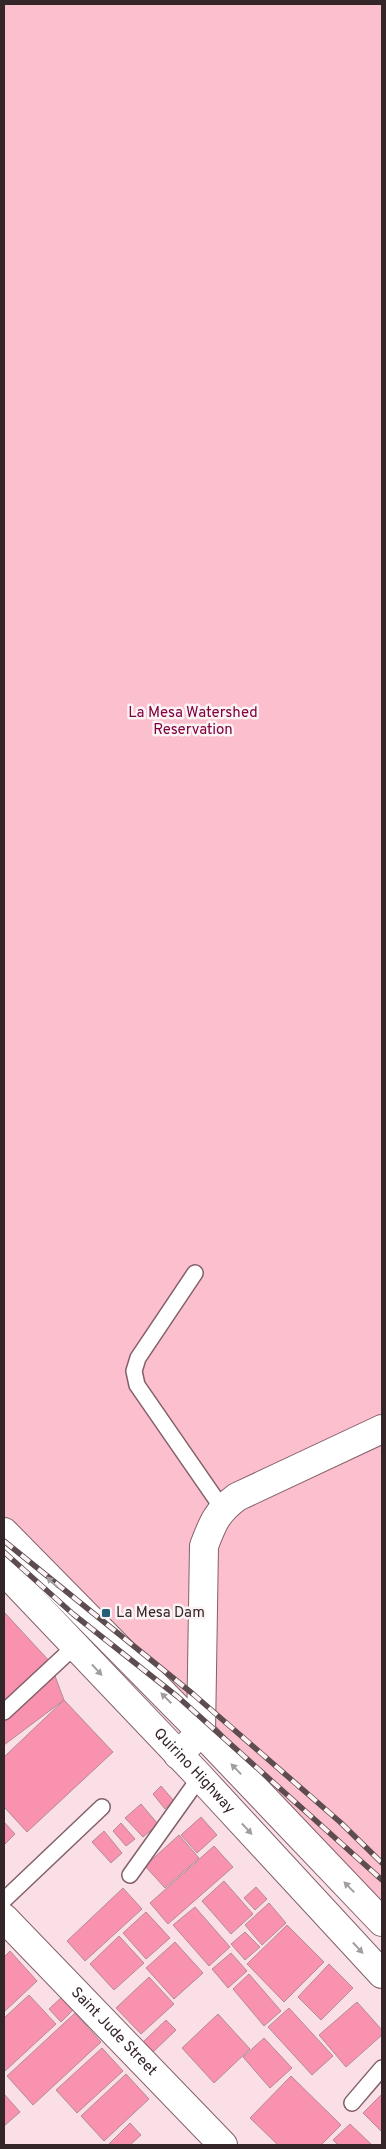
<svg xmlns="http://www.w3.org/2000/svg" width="386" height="2149" font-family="Overpass,sans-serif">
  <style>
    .green { fill: #fcbfce }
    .building { fill: #f992af; stroke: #b28c95 }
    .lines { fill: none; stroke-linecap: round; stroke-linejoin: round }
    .service-casing { stroke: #836069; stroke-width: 18 }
    .minor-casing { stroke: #836069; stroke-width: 30 }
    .primary-casing { stroke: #836069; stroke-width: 30 }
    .service { stroke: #fff; stroke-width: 15 }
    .minor { stroke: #fff; stroke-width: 28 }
    .primary { stroke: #fff; stroke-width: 28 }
    .rail-casing { stroke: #5d4c50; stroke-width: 5.5 }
    .rail { stroke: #fbf3f4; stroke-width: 4; stroke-dasharray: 11; stroke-linecap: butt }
    .oneway { fill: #a49d9f }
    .poi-dot { fill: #246078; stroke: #fbf3f4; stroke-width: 2 }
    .labels { text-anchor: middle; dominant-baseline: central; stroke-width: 5; stroke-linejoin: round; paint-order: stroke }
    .park-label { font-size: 15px; fill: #81003e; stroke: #fbf3f4 }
    .poi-label { font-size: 15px; fill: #342529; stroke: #fbf3f4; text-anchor: start }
    .street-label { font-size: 15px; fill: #342529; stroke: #fbf3f4 }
  </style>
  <rect width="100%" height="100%" fill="#fae0e6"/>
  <path class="green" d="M 4,4 L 382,4 L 382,1901 L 200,1710 L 4,1532 Z"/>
  <path class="building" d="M 4,1612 L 52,1664 L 4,1708 Z
    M 52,1668 L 64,1700 L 4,1745 L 4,1718 Z
    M 64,1700 L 113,1752 L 27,1832 L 4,1807 L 4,1757 Z
    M 161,1786 L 174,1801 L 165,1809 L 153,1794 Z
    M 141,1804 L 158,1824 L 143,1837 L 125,1818 Z
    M 201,1817 L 217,1835 L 197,1853 L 181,1835 Z
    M 4,1822 L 15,1834 L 4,1845 Z
    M 121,1823 L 135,1839 L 126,1846 L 113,1831 Z
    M 104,1831 L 122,1853 L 111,1863 L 92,1842 Z
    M 179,1835 L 199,1858 L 165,1888 L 145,1866 Z
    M 214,1846 L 233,1867 L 168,1924 L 150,1903 Z
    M 224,1881 L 253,1914 L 231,1934 L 202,1901 Z
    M 256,1887 L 267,1899 L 255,1910 L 244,1898 Z
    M 123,1888 L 142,1909 L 85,1961 L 67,1941 Z
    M 269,1903 L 286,1923 L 262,1945 L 245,1925 Z
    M 195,1907 L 230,1947 L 209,1966 L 173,1925 Z
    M 146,1912 L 170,1938 L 146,1959 L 123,1933 Z
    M 287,1925 L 324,1962 L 284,2002 L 247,1964 Z
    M 245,1932 L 260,1947 L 245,1960 L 231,1944 Z
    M 119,1936 L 144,1963 L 114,1990 L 90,1964 Z
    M 175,1942 L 203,1973 L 174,1999 L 146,1968 Z
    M 10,1951 L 37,1981 L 4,2012 L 4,1957 Z
    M 231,1953 L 247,1971 L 228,1988 L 212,1969 Z
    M 329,1964 L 353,1988 L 321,2020 L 298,1997 Z
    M 249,1974 L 281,2011 L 264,2026 L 233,1989 Z
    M 149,1977 L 174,2004 L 141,2034 L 116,2008 Z
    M 29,1995 L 56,2024 L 4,2072 L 4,2018 Z
    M 64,1995 L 75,2008 L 61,2022 L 49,2009 Z
    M 357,2002 L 382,2030 L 382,2035 L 346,2067 L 319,2035 Z
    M 289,2008 L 333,2056 L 312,2075 L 268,2027 Z
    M 75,2013 L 101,2042 L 33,2105 L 7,2076 Z
    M 218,2014 L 250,2049 L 214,2083 L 182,2048 Z
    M 166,2020 L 176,2030 L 153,2052 L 143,2042 Z
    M 264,2038 L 292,2068 L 270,2088 L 243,2057 Z
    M 102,2048 L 123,2071 L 77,2113 L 56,2090 Z
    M 126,2074 L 149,2099 L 104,2141 L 81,2116 Z
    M 291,2076 L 341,2125 L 321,2145 L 278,2145 L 250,2118 Z
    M 4,2094 L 20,2112 L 4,2126 Z
    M 382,2094 L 382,2130 L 381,2131 L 363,2113 Z
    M 130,2123 L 141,2135 L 130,2145 L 108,2145 Z
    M 350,2124 L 372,2145 L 338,2145 L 333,2140 Z"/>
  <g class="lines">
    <defs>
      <path id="service" d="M 195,1273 L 138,1358 L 134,1371 L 137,1385 L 222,1508
        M 4,1712 L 75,1646
        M 130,1875 L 200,1777
        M 4,1900 L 102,1807
        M 352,2103 L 382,2068"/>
      <g id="minor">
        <path d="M 178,1755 L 201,1732 L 204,1546 C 213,1522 217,1512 237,1497 L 382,1429"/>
        <path id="s1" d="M 4,1918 L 223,2145"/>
      </g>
      <g id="primary">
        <path d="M 4,1532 L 201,1732 L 382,1922"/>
        <path id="s2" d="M 4,1571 L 200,1777 L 382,1974"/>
      </g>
    </defs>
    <use href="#service" class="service-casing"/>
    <use href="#minor" class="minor-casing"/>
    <use href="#primary" class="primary-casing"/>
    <use href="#service" class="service"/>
    <use href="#minor" class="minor"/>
    <use href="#primary" class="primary"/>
    <defs>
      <path id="rail" d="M 4,1541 L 193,1694 L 340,1822 L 382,1863
        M 4,1552 L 73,1614 L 178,1697 L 382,1880"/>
    </defs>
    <use href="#rail" class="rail-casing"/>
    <use href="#rail" class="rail"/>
  </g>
  <defs><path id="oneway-solid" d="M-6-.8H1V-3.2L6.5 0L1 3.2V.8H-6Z" transform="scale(1.25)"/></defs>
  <g class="oneway">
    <use href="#oneway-solid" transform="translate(52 1582) rotate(-135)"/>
    <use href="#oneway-solid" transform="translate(97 1670) rotate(47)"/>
    <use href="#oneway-solid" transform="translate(166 1698) rotate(-135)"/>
    <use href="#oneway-solid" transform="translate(236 1769) rotate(-134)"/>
    <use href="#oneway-solid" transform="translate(247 1829) rotate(47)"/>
    <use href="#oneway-solid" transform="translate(349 1887) rotate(-134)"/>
    <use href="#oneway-solid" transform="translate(358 1948) rotate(47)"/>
  </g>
  <rect class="poi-dot" x="101" y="1608" width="10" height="10" rx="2.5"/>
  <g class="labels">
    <g class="park-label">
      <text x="193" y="713">La Mesa Watershed<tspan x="193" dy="17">Reservation</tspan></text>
    </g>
    <g class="poi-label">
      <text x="116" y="1613">La Mesa Dam</text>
    </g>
    <g class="street-label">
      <text stroke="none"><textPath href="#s2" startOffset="276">Quirino Highway</textPath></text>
      <text stroke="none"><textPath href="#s1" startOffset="158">Saint Jude Street</textPath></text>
    </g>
  </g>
  <rect width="386" height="2149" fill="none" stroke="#342529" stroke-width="10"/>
</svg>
